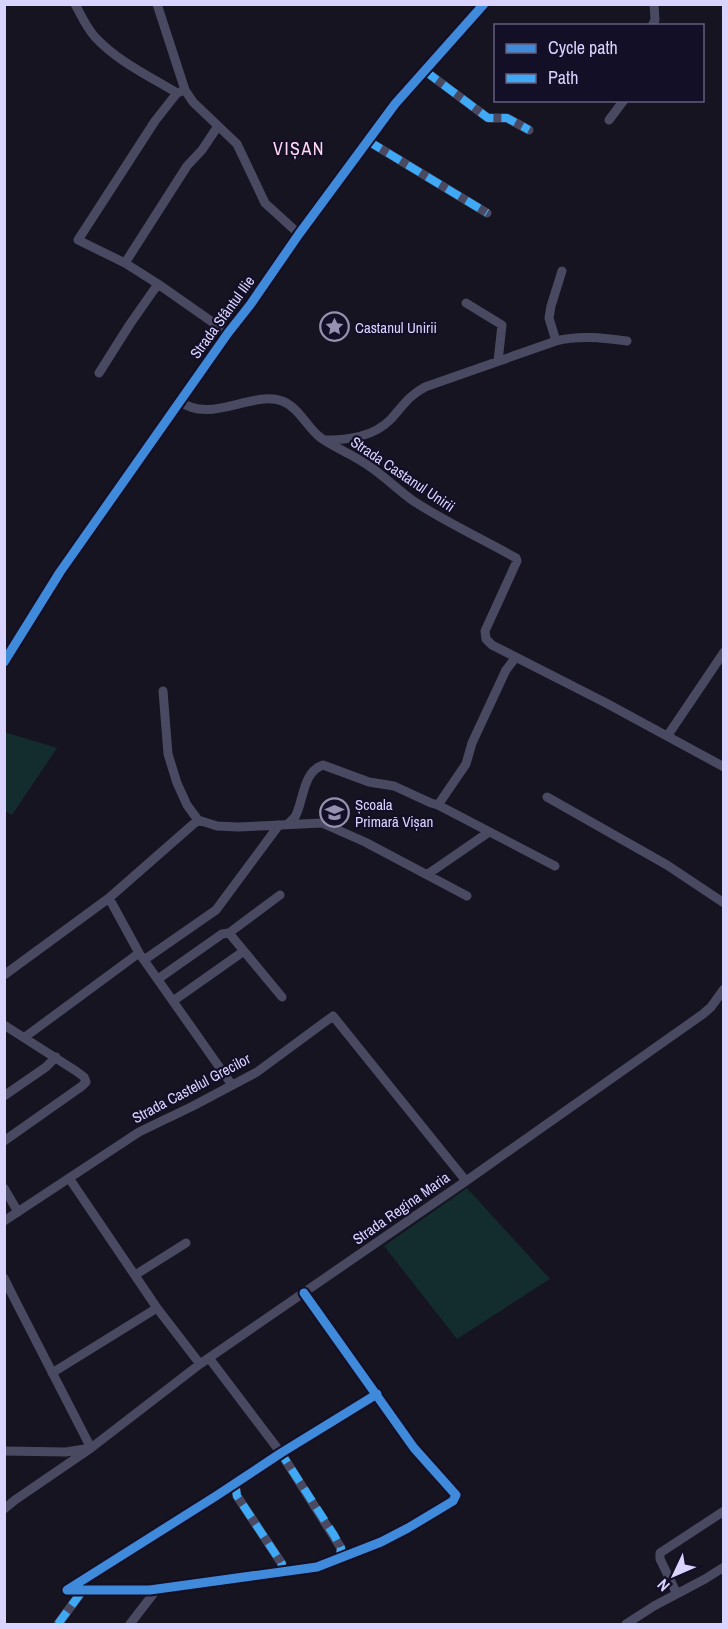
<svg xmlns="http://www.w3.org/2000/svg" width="728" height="1629" font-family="'Archivo Narrow',sans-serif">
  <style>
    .green { fill: #132c2d }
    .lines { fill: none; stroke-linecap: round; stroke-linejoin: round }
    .minor { stroke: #4a4962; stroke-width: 9 }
    .quiet { stroke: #3fa9f5; stroke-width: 8; stroke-dasharray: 15 8; stroke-linecap: butt }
    .cycleway-casing { stroke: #130f26; stroke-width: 13 }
    .cycleway { stroke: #408adc; stroke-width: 9 }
    .labels { text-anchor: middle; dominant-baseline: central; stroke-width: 4.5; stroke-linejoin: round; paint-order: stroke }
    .street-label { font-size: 15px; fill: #d9d4ff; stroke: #130f26 }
    .poi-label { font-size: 15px; fill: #d9d4ff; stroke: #130f26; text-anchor: start }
    .quarter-label { font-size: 18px; letter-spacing: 1.5px; fill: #ffd6f0; stroke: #130f26 }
  </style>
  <rect width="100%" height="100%" fill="#161421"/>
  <path class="green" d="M 4,732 L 57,748 L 12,815 L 5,811 Z
    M 467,1188 L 550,1279 L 457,1339 L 384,1246 Z"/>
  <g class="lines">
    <path class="minor" d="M 75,4 C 81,15 86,27 95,37 C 117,61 149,76 177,93 L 180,92
      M 157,4 L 185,90 L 193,102 L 237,144 L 265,203 L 299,234
      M 652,26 L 655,20 L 654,4
      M 425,71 L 488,118 L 507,118 L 529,130
      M 177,93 L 155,121 L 78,240 L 125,263 L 158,284 L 228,333
      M 609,120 L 624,100
      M 368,141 L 487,213
      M 125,263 L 187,166 L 202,150 L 218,126
      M 562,271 L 551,306 L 549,318 L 556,341 C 580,335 603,338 627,341
      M 466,303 L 502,325 L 498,361
      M 99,373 L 130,324 L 158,284
      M 180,401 C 209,425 253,390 282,401 C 299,407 307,428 321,438 C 337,449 354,455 369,466 C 384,476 397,489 412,500 C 445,522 481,538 516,558 L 517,561 L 485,631 L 486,639 L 492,645 L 606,703 L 724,767
      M 324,440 C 348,440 374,437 391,419 C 404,405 407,397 425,387 L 556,341
      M 4,662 L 60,572 L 228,333 L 250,305 L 299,234 L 395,104 L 484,4
      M 163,691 L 168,754 L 177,783 L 187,805 L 198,820 L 217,826 L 238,827 L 322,823 L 365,842 L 467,896
      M 669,737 L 670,732 L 724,652
      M 547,797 L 667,865 L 724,903
      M 438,805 L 466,764 L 472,743 L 506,670 L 516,657
      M 288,824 C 290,822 293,819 295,817 C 304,801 302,772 323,765 L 369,782 L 394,786 L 431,803 L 438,805 L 555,866
      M 428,874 L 489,832
      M 109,898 L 139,953 L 232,1085
      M 229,933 L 280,895
      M 144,960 L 216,910 L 279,825
      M 4,975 L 109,898 L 198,820
      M 158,979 L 222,934 L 229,933 L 282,997
      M 173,1001 L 244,951
      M 4,1025 L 76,1071 L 84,1077 L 86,1082 L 82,1086 L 4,1141
      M 25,1037 L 139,953
      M 4,1096 L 46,1067 L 56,1057
      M 69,1178 L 157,1308
      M 4,1188 L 18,1212
      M 4,1221 L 139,1132 L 193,1106 L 257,1072 L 333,1016 L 466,1181
      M 135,1275 L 186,1243
      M 4,1278 L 16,1302 L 91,1448 L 15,1500 L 4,1509
      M 304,1293 L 414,1448 L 456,1495 L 453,1501 L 408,1528 L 381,1542 L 317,1567 L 150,1590 L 67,1590 L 216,1496 L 281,1453 L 377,1394
      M 209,1358 L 281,1453 L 341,1548 L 340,1557
      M 52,1373 L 157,1308 L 200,1364
      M 4,1451 L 66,1452 L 91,1448 L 200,1364 L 466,1181 L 703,1014 L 711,1007 L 724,989
      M 235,1484 L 237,1496 L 282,1564 L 280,1572
      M 677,1594 L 660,1559 L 660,1553 L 724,1511
      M 58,1624 L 83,1590
      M 130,1624 L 157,1589
      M 626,1624 L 654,1606 L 705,1579 L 724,1567"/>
    <path class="quiet" d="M 425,71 L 488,118 L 507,118 L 529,130
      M 368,141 L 487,213
      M 278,1455 L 281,1453 L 334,1535 L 341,1548 L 340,1557
      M 235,1484 L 237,1496 L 282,1564 L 280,1572
      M 58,1624 L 83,1590"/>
    <defs>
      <path id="cycleway" d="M 4,662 L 60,572 L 228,333 L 250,305 L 299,234 L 395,104 L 484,4
        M 304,1293 L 414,1448 L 456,1495 L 453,1501 L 408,1528 L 381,1542 L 317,1567 L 150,1590 L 67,1590 L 216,1496 L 281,1453 L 377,1394"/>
    </defs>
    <use href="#cycleway" class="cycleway-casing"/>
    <use href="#cycleway" class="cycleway"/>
  </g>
  <defs>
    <symbol id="sight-ring" viewBox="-11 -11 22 22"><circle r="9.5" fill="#130f26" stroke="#9591b1" stroke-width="1.5"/><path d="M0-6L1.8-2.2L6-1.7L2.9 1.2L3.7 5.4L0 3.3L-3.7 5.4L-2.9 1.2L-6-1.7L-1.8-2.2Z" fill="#9591b1"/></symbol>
    <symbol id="school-ring" viewBox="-11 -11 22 22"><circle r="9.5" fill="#130f26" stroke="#9591b1" stroke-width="1.5"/><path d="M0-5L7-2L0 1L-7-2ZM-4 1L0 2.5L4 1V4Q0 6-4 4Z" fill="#9591b1"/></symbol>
  </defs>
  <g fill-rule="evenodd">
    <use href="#sight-ring" x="318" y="310" width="33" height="33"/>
    <use href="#school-ring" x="318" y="796" width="33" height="33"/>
  </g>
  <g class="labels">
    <g class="street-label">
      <text transform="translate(222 317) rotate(-54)">Strada Sfântul Ilie</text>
      <text transform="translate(403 474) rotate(34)">Strada Castanul Unirii</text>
      <text transform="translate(191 1088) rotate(-28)">Strada Castelul Grecilor</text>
      <text transform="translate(401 1208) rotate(-35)">Strada Regina Maria</text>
    </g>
    <g class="poi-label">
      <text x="355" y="327">Castanul Unirii</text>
      <text x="355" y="804">Școala<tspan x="355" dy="17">Primară Vișan</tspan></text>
    </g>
    <g class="quarter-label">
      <text x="299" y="148">VIȘAN</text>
    </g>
  </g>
  <rect width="728" height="1629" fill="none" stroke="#d9d4ff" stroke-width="12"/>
  <rect x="494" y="24" width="210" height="78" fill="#130f26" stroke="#625e7d" stroke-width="1.5"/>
  <rect x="506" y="44" width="30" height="9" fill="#408adc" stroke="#625e7d" stroke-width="1.5"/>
  <text x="548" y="54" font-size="18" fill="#d9d4ff">Cycle path</text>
  <rect x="506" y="74" width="30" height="9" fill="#3fa9f5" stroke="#625e7d" stroke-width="1.5"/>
  <text x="548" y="84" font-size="18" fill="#d9d4ff">Path</text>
  <g transform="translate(674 1575) rotate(226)" stroke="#130f26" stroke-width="4.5" paint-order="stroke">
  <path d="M0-4.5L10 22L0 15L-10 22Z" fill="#d9d4ff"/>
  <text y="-9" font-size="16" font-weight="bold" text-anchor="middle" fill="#d9d4ff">N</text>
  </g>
</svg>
